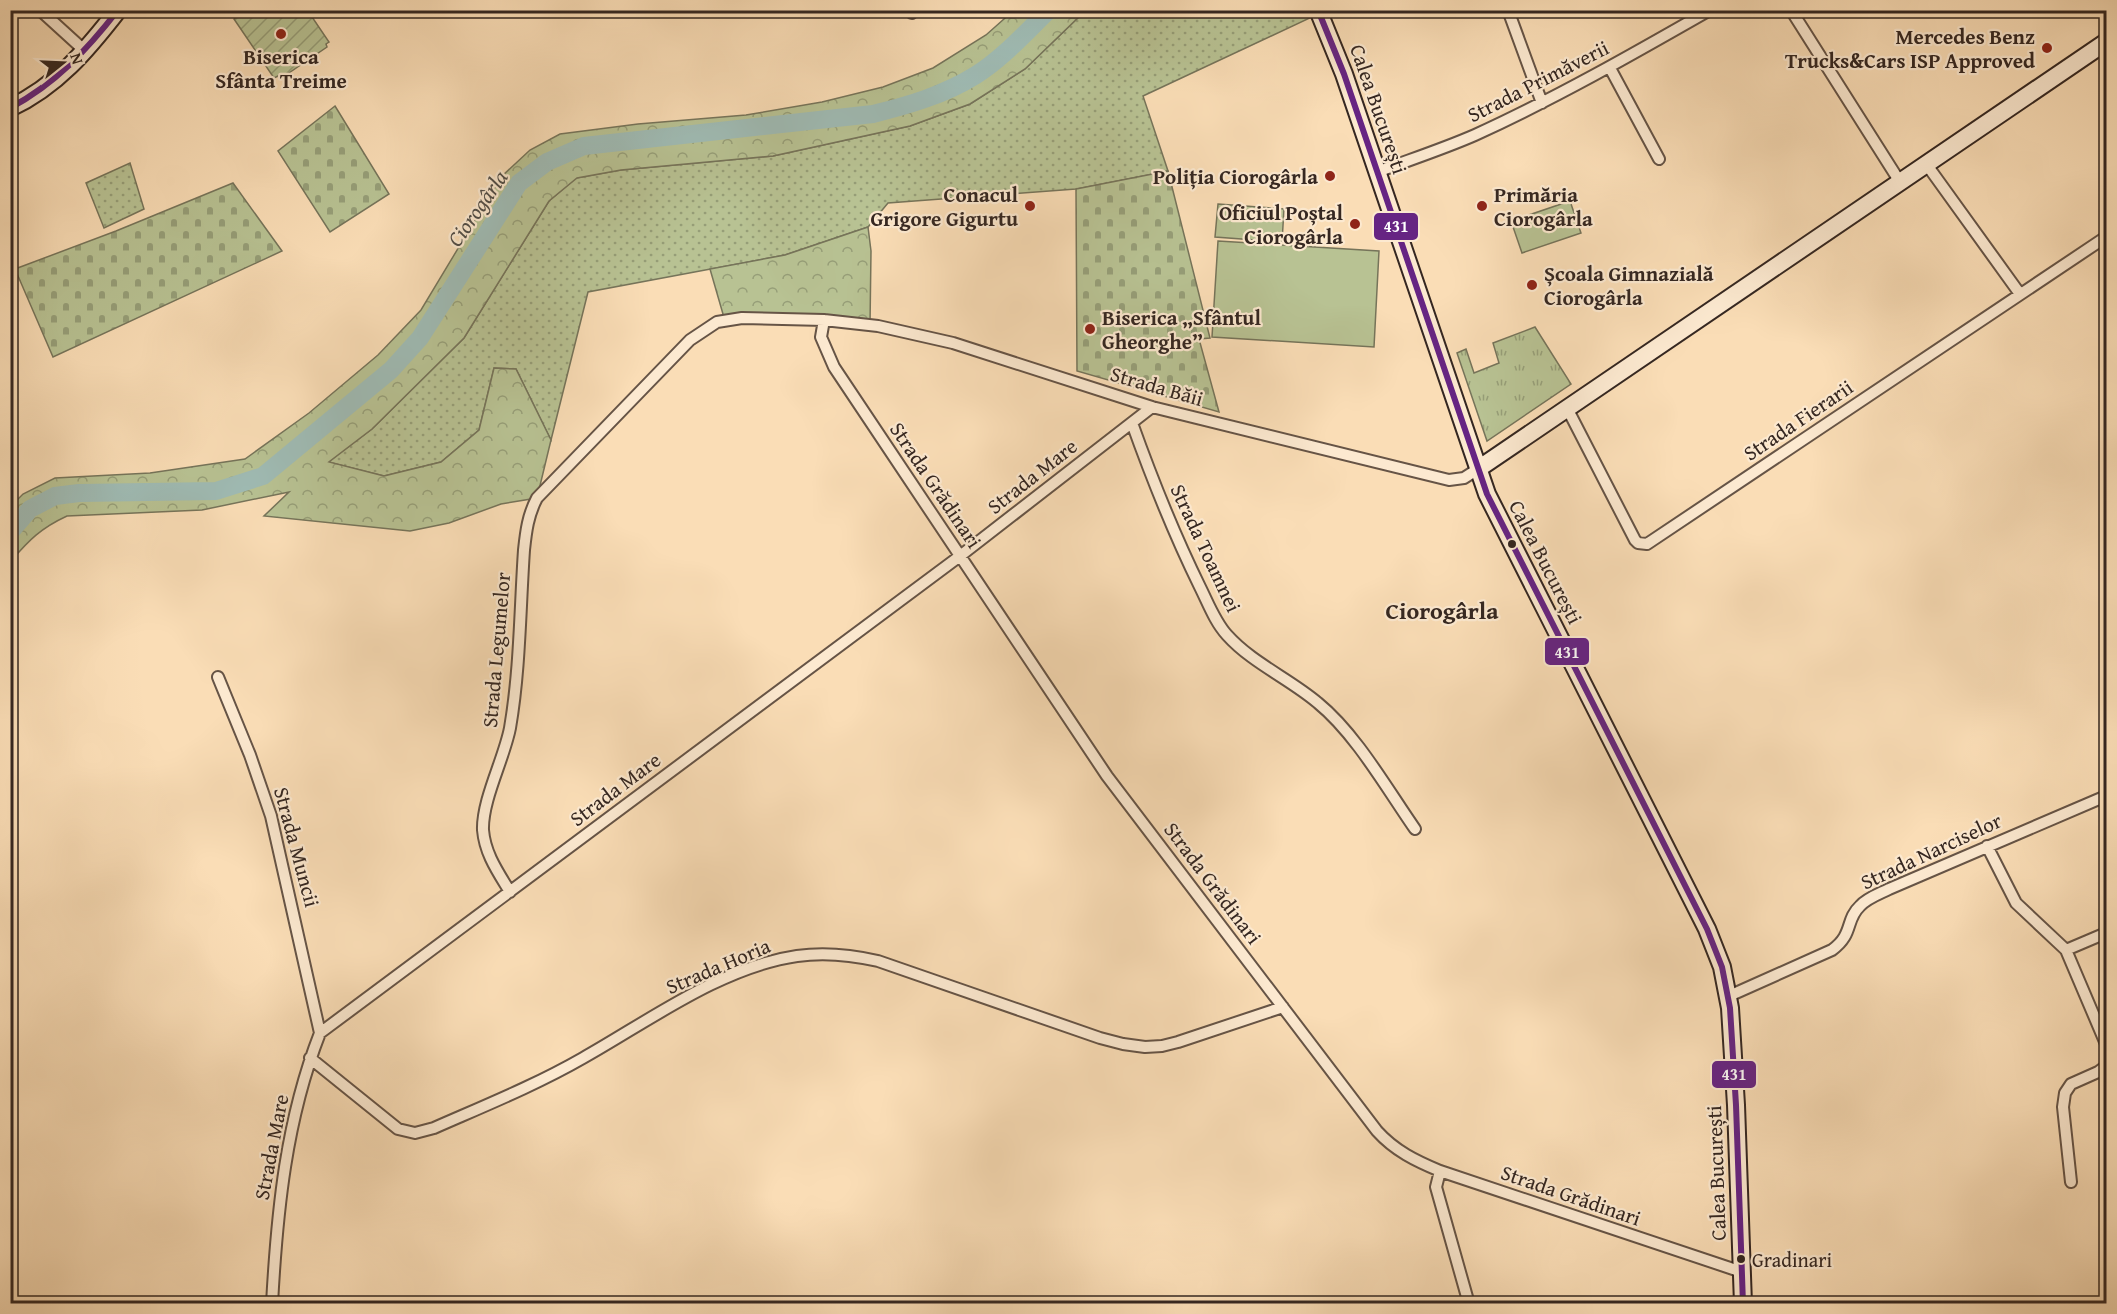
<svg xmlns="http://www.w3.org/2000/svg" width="2117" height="1314" font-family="'Gentium Book Plus',serif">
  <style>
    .grass { fill: url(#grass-dots); stroke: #76745a; stroke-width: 1.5 }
    .forest { fill: url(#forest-crowns); stroke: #76745a; stroke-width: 1.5 }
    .cemetery { fill: url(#cemetery-stones); stroke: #76745a; stroke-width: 1.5 }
    .park { fill: url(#park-tufts); stroke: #76745a; stroke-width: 1.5 }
    .garden { fill: url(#garden-furrows); stroke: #76745a; stroke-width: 1.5 }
    .pitch { fill: #b8c293; stroke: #76745a; stroke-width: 1.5 }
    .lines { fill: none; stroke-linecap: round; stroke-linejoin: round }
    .river { stroke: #9fbbb4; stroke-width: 18 }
    .street-casing { stroke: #665446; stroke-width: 14 }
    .secondary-casing { stroke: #352721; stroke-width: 20 }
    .street { stroke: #fce9d0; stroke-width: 10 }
    .secondary { stroke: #fce9d0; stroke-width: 16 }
    .bus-1-casing { stroke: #fce9d0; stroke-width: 10 }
    .bus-1 { stroke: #662483; stroke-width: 6 }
    .poi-dot { fill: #8f2418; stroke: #fce9d0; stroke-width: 2 }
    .bus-dot { fill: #352721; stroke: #fce9d0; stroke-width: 2 }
    .labels { text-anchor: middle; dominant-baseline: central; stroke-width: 4.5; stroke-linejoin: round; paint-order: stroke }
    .bus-label { font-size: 20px; fill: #352721; stroke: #fce9d0; text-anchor: start }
    .poi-label { font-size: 21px; font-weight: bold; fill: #352721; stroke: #fce9d0; text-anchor: end }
    .street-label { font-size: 21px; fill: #352721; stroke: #fce9d0 }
    .water-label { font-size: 22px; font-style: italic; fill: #504c46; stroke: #fce9d0 }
    .quarter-label { font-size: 24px; font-weight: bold; fill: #352721; stroke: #fce9d0 }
    .line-badge { stroke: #fce9d0; stroke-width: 2 }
    .badge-label { font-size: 16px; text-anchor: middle; font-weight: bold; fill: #fff }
  </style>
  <defs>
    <pattern id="grass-dots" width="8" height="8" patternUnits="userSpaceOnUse" patternTransform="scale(1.5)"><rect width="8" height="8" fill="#b8c293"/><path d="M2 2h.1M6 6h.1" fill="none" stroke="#969e78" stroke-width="1.8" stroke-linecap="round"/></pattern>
    <pattern id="forest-crowns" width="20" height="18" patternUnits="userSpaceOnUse" patternTransform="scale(1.5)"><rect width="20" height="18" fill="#b8c293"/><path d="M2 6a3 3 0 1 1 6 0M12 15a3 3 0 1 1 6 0" fill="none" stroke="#969e78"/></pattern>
    <pattern id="cemetery-stones" width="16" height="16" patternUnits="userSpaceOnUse" patternTransform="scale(1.5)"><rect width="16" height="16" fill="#b8c293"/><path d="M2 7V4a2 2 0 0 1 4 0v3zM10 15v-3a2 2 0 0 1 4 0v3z" fill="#969e78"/></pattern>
    <pattern id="park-tufts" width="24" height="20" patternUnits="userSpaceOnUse" patternTransform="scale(1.5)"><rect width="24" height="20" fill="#b8c293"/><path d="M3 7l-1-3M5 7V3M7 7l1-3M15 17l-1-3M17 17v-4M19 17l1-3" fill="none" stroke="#969e78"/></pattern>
    <pattern id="garden-furrows" width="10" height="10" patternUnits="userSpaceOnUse" patternTransform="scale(1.5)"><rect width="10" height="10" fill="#b8c293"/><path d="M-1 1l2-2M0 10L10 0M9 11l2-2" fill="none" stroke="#969e78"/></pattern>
  </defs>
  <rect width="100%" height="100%" fill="#faddb6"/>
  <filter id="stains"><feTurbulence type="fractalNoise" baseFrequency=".00333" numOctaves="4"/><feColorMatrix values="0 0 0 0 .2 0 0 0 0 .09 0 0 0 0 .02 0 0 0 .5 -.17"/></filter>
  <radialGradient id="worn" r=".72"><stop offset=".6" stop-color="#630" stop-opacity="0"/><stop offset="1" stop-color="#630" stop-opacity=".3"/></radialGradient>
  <path class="grass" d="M 1309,10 L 1312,17 L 1143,96 L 1168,171 L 1076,189 L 888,203 L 868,227 L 785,255 L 588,292 L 551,440 L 516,369 L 494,368 L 479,430 L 441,462 L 384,476 L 328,462 L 372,429 L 464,338 L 549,201 L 576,178 L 621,170 L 773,156 L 910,126 L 970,104 L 1025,69 L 1085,11 Z
    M 130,163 L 144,209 L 104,228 L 86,183 Z"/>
  <path class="forest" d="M 1013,11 L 1085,11 L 1025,69 L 970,104 L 910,126 L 773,156 L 621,170 L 577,178 L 549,201 L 464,338 L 372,429 L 329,462 L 384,476 L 441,462 L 479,430 L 494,368 L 516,369 L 551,440 L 537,498 L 501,504 L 449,523 L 410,531 L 264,516 L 289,492 L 202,510 L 67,516 C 41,528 29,540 11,561 L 11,506 L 23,494 L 55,478 L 150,473 L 245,459 L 309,413 L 378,355 L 421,310 L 501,177 L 530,150 L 560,134 L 638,124 L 746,115 L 822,102 L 883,87 L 933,68 L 986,35 Z
    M 868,227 L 871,251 L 870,325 L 725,321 L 710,269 L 785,255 Z"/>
  <path class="cemetery" d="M 335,106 L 389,194 L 330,232 L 278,151 Z
    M 1168,171 L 1210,338 L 1199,339 L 1219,412 L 1077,371 L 1076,189 Z
    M 233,183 L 282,251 L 53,357 L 15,269 L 116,231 Z"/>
  <path class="park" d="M 1535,327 L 1571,384 L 1487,441 L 1457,353 L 1466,349 L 1474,373 L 1499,363 L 1493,343 Z"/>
  <path class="garden" d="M 241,10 L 308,11 L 329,42 L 326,44 L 327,47 L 280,79 L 278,76 L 274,78 L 234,19 L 236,17 L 234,15 Z"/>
  <path class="pitch" d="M 1570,201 L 1581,233 L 1522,253 L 1511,221 Z
    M 1218,204 L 1284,209 L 1282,242 L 1215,237 Z
    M 1218,241 L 1379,251 L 1374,347 L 1212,337 Z"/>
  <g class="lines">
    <path class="river" d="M 10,532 L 30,509 L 55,496 L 79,493 L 216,491 L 263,476 L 391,370 L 420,338 L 519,183 L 547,162 L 584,146 L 873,114 C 909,105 944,95 976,75 C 1003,58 1026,32 1049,10"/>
    <defs>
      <path id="street" d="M 40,10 L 85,51
        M 910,10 L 912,13
        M 1508,10 L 1542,103
        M 1791,10 L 1900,182
        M 1610,68 L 1659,159
        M 1927,165 L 2020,294
        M 1377,172 C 1409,160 1443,149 1475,135 C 1556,98 1633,54 1710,10
        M 824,320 L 821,337 L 834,367 L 1107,776 L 1377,1131 C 1395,1151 1416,1161 1440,1171 L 1742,1272
        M 1567,408 L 1635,540 L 1638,543 L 1647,544 L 2106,237
        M 1132,423 C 1152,479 1174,534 1200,587 C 1208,603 1215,622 1227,635 C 1252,663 1290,679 1318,703 C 1356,734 1387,789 1415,829
        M 218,677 L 250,755 L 271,816 L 320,1033
        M 1987,846 L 2016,903 L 2066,950 L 2106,1044
        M 510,892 C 498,872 485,854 483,830 C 482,800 504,759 510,728 C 520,670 520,609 524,550 C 526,531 528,515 537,498 L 690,340 L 717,322 L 742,318 L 824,320 L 878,326 L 953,343 L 1152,407 L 1449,480 L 1464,478 L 1478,469
        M 2066,950 L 2106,933
        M 1729,996 L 1832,950 C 1854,934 1845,920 1860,906 C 1867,898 1879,894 1889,889 L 2106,796
        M 310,1058 L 398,1129 L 415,1133 L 434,1128 C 484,1106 536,1085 583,1058 C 649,1021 721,967 797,956 C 824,952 852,955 878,961 L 1100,1038 L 1123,1044 L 1145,1047 L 1162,1046 L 1178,1042 L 1283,1007
        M 1440,1171 L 1436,1187 L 1469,1304
        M 2071,1182 L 2063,1107 L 2065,1093 L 2071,1084 L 2098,1072 L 2106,1066
        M 272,1304 C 277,1211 286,1120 320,1033 L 960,556 L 1152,407"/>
      <path id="secondary" d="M 1318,10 L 1344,74 L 1487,494 L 1707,929 L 1722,967 L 1730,1008 L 1736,1105 L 1743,1304
        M 10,108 C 57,86 87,50 118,10
        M 1478,469 L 2106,42"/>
    </defs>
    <use href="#street" class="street-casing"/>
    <use href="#secondary" class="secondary-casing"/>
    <use href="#street" class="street"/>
    <use href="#secondary" class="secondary"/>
    <defs>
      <path id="bus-1" d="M 1318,10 L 1344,74 L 1487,494 L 1707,929 L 1722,967 L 1730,1008 L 1736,1105 L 1743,1304
        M 10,108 C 55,84 87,50 118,10"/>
    </defs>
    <use href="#bus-1" class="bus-1-casing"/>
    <use href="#bus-1" class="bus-1"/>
  </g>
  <g class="poi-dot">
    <circle cx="281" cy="34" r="6"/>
    <circle cx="2047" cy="48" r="6"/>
    <circle cx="1330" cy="176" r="6"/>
    <circle cx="1030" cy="206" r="6"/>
    <circle cx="1482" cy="206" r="6"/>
    <circle cx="1355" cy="224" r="6"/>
    <circle cx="1532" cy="285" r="6"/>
    <circle cx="1090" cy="329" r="6"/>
  </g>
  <g class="bus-dot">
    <circle cx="1512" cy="544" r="5"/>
    <circle cx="1741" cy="1259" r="5"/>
  </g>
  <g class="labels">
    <g class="bus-label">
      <text x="1752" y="1259">Gradinari</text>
    </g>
    <g class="poi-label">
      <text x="2035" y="36">Mercedes Benz<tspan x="2035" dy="24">Trucks&amp;Cars ISP Approved</tspan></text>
      <text x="281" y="56" text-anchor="middle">Biserica<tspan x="281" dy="24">Sfânta Treime</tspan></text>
      <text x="1318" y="176">Poliția Ciorogârla</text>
      <text x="1018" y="194">Conacul<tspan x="1018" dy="24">Grigore Gigurtu</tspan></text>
      <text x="1494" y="194" text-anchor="start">Primăria<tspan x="1494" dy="24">Ciorogârla</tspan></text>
      <text x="1343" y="212">Oficiul Poștal<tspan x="1343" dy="24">Ciorogârla</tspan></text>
      <text x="1544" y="273" text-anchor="start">Școala Gimnazială<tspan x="1544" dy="24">Ciorogârla</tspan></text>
      <text x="1102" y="317" text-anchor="start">Biserica „Sfântul<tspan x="1102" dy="24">Gheorghe”</tspan></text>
    </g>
    <g class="street-label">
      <text transform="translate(1538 81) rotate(-27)">Strada Primăverii</text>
      <text transform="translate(1379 109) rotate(71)">Calea București</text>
      <text transform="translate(1157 386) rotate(16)">Strada Băii</text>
      <text transform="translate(1798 420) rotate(-34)">Strada Fierarii</text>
      <text transform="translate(1032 476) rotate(-38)">Strada Mare</text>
      <text transform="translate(936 485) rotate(56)">Strada Grădinari</text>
      <text transform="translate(1206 548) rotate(65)">Strada Toamnei</text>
      <text transform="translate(1546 562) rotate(63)">Calea București</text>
      <text transform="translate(496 650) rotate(-85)">Strada Legumelor</text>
      <text transform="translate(615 789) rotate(-37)">Strada Mare</text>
      <text transform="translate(297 847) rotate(75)">Strada Muncii</text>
      <text transform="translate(1931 851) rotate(-25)">Strada Narciselor</text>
      <text transform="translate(1213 883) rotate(53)">Strada Grădinari</text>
      <text transform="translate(718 966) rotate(-23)">Strada Horia</text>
      <text transform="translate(271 1147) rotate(-79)">Strada Mare</text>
      <text transform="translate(1716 1173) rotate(-92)">Calea București</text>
      <text transform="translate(1571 1195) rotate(19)">Strada Grădinari</text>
    </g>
    <g class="water-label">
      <text transform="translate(477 208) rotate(-55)">Ciorogârla</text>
    </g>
    <g class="quarter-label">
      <text x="1442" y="610">Ciorogârla</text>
    </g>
  </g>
  <g class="line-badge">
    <rect x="1373" y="212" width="46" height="29" rx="6" fill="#662483"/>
    <rect x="1544" y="637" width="46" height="29" rx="6" fill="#662483"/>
    <rect x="1711" y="1060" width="46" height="29" rx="6" fill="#662483"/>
  </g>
  <g class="badge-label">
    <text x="1396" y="232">431</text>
    <text x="1567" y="658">431</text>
    <text x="1734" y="1080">431</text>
  </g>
  <rect width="2117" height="1314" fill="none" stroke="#faddb6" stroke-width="36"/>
  <rect x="12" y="12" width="2093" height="1290" fill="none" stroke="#352721" stroke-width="3"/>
  <rect x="18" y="18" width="2081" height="1278" fill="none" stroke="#352721" stroke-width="1.5"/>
  <g transform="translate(63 63) rotate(72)" stroke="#fce9d0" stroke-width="4.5" paint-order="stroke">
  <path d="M0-4.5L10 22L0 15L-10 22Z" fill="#352721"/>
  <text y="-9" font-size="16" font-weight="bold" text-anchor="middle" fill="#352721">N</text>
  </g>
  <rect width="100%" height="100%" filter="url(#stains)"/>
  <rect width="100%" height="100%" fill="url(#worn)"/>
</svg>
